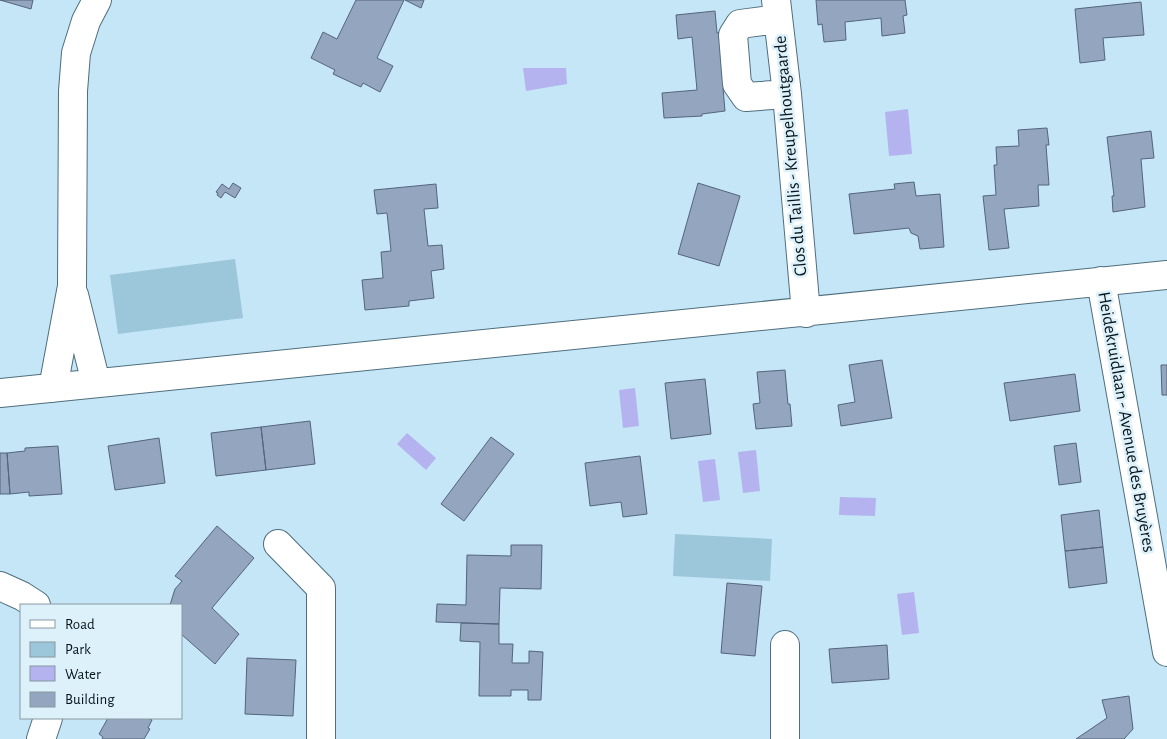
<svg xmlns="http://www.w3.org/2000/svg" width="1167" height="739" font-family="'Alegreya Sans',sans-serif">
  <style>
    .green { fill: #9cc6da }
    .water { fill: #b4b3ef }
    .building { fill: #93a5bf; stroke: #54657c }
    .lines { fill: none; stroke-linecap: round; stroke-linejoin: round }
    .minor-casing { stroke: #4f6e7d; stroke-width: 30 }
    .minor { stroke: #fff; stroke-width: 28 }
    .labels { text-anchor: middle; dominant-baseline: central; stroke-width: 5; stroke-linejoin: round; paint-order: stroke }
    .street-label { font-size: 18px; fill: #08141a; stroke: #ddf1fb }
  </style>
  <rect width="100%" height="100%" fill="#c4e6f7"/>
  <path class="green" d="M 235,259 L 243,318 L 118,334 L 110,275 Z
    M 675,534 L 772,539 L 770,581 L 673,576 Z"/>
  <path class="water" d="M 523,68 L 566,68 L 567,84 L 526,91 Z
    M 908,109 L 912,154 L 889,156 L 885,112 Z
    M 635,388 L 639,426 L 623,428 L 619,390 Z
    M 407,433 L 436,458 L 426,470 L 397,444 Z
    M 756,450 L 760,491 L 743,493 L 738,452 Z
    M 715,459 L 720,500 L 703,502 L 698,461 Z
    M 840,497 L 876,498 L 875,516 L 839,515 Z
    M 914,592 L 919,633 L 902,635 L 897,594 Z"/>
  <path class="building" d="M 0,0 L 33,0 L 31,9 Z
    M 356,0 L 404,0 L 377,58 L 393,66 L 380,92 L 363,83 L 361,87 L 333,74 L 335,70 L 311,58 L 323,32 L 337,39 Z
    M 405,0 L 424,0 L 421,8 Z
    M 816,0 L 905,0 L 907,15 L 903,16 L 905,33 L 882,36 L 881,18 L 845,22 L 846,40 L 824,42 L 822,24 L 818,25 Z
    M 1141,2 L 1144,35 L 1103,38 L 1105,60 L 1080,63 L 1075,9 Z
    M 715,11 L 717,33 L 725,32 L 730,87 L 723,88 L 725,111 L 702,114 L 702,116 L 664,118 L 662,93 L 697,90 L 692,37 L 678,39 L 676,15 Z
    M 1047,128 L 1049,145 L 1046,145 L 1049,185 L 1038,185 L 1039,206 L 1004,209 L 1009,248 L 989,250 L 983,196 L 996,195 L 994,165 L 997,165 L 996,147 L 1019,146 L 1018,130 Z
    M 1151,131 L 1154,158 L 1141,159 L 1145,207 L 1113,212 L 1112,196 L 1114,196 L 1107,137 Z
    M 914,182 L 916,196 L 940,194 L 944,247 L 920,249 L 918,236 L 911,233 L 909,228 L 854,234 L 849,194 L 895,189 L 894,184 Z
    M 233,183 L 241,188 L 235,198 L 225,192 L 221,198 L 217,195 L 218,193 L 216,192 L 222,184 L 229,189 Z
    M 698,183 L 740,196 L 719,266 L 678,254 Z
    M 436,184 L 438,208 L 424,209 L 428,246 L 442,245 L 444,269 L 431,271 L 434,298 L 409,301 L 409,306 L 365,310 L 362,280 L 383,278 L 381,252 L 391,251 L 387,213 L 377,214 L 374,190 Z
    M 882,360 L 892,418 L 841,426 L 838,405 L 855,402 L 849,365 Z
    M 1161,365 L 1167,365 L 1167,395 L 1162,395 Z
    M 785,370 L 788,404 L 790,404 L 792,426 L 756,429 L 753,404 L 760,403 L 757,372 Z
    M 1075,374 L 1080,411 L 1010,421 L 1004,383 Z
    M 705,379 L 711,434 L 671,439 L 665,383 Z
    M 310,421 L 315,464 L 266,470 L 261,427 Z
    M 261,427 L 266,470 L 216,476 L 211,433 Z
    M 491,437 L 514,454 L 464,521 L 441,504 Z
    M 159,438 L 165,483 L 115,490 L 108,446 Z
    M 1076,443 L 1081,482 L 1059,485 L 1054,446 Z
    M 58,446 L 62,494 L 29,496 L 29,492 L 10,494 L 7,453 L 25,451 L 25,448 Z
    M 0,453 L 7,453 L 10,494 L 0,494 Z
    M 640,456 L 647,514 L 623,517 L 621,502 L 590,506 L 585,463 Z
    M 1099,510 L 1103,547 L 1065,551 L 1061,515 Z
    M 217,526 L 254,558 L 212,608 L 239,634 L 215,664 L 181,634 L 181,605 L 170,605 L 175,589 L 182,581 L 175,576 Z
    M 511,545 L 542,545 L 541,589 L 500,588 L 499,624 L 436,622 L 437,604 L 466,605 L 467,555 L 511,556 Z
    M 1103,547 L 1107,583 L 1069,588 L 1065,551 Z
    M 727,583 L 762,586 L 755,656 L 721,653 Z
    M 461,623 L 499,624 L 499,644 L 513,644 L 512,663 L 529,663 L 529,651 L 543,652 L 541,700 L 528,700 L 528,690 L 511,690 L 511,696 L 479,696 L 480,642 L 460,641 Z
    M 887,645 L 889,679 L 832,683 L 829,649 Z
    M 247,658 L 296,660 L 293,716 L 245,714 Z
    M 1129,696 L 1133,729 L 1124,739 L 1076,739 L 1107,718 L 1102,700 Z
    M 108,718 L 148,718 L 152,720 L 148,728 L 150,729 L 144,739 L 102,739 L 103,737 L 99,734 Z"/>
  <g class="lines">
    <defs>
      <path id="minor" d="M 776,0 L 787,94 L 806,313
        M 778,19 L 740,24 L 733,35 L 737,84 L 746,97 L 787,94
        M 1101,281 L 1167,652
        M 74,295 L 96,383
        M 53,388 L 72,286 L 73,91 L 76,53 L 86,21 L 97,0
        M 0,393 L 1167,275
        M 278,544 L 321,588 L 321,739
        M 0,586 L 22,596 L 36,605
        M 785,645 L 785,739
        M 41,739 L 48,718"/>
    </defs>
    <use href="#minor" class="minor-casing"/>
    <use href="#minor" class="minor"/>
  </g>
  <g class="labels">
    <g class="street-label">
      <text transform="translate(791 156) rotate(-95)">Clos du Taillis - Kreupelhoutgaarde</text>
      <text transform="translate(1126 422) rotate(80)">Heidekruidlaan - Avenue des Bruyères</text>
    </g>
  </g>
  <rect x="20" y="604" width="162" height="115" fill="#ddf1fb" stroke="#8899a1"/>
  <rect x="30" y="620" width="25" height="8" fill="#ffffff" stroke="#8899a1"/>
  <text x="65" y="629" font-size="15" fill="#08141a">Road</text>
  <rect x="30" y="642" width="25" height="15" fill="#9cc6da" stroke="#8899a1"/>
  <text x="65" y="654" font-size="15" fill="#08141a">Park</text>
  <rect x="30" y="666" width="25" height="15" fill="#b4b3ef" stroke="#8899a1"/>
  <text x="65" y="679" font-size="15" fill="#08141a">Water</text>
  <rect x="30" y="692" width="25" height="15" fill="#93a5bf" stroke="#8899a1"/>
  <text x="65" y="704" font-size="15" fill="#08141a">Building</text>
</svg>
